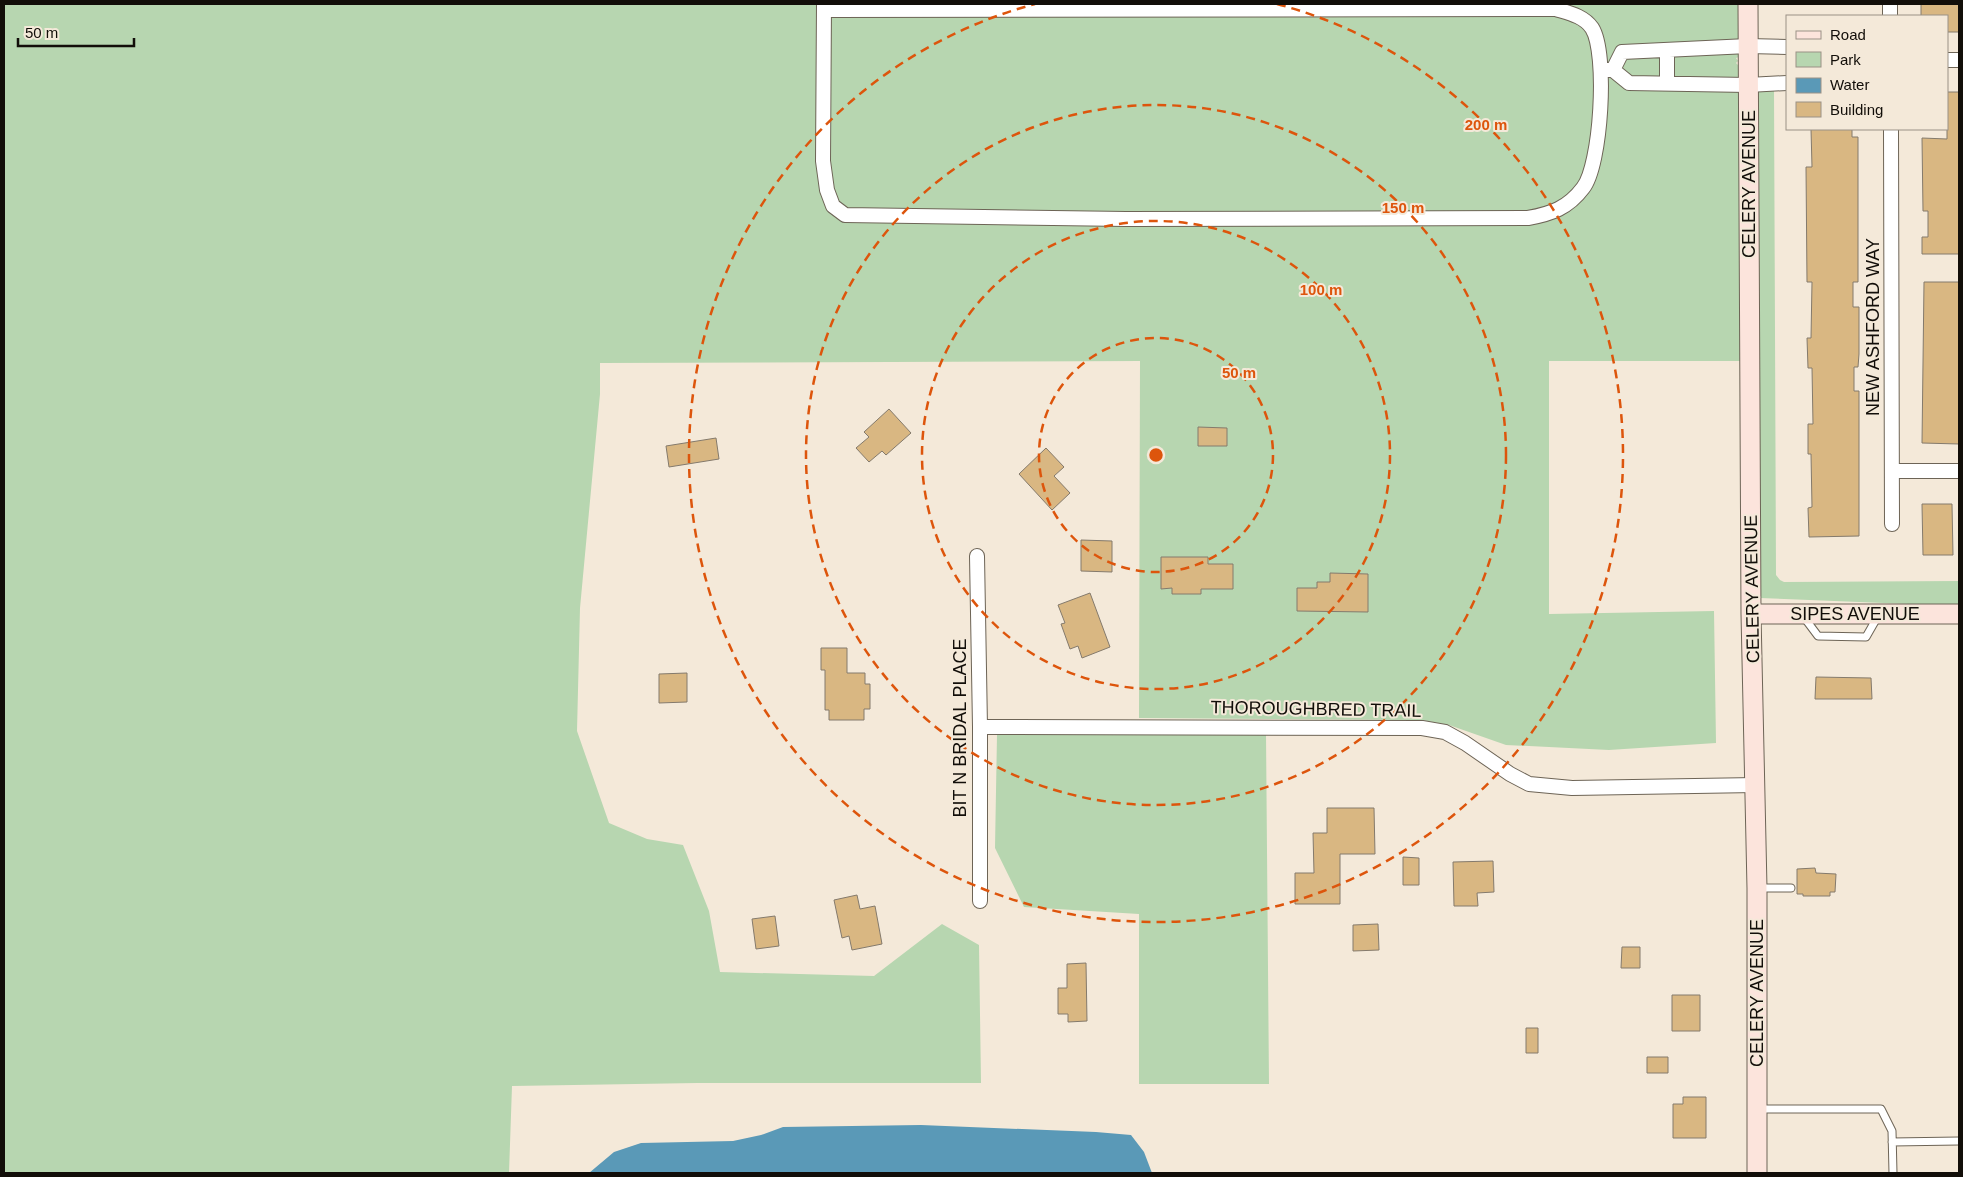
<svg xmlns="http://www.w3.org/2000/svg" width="1963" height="1177" font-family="Arial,sans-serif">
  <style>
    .green { fill: #b7d6b0 }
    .water { fill: #5a99b7 }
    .building { fill: #d9b782; stroke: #847a6c }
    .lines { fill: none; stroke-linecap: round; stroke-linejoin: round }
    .lane-casing { stroke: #6d6456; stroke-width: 9 }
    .street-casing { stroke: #6d6456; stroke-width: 16 }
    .secondary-casing { stroke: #6d6456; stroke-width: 21 }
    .lane { stroke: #fff; stroke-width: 7 }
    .street { stroke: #fff; stroke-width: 14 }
    .secondary { stroke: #fce4dc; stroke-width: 19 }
    .ring { fill: none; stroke: #dd550c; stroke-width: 2.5; stroke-dasharray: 9 6 }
    .labels { text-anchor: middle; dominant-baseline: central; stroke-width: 4; stroke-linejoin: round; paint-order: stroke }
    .street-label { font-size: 18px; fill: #120e09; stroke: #f4e9d9 }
    .centre { fill: #dd550c; stroke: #f4e9d9; stroke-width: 2.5 }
    .ring-label { font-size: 15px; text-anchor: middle; font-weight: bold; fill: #dd550c; stroke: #f4e9d9; stroke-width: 4; stroke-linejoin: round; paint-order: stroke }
  </style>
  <rect width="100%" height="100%" fill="#f4e9d9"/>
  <path class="green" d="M 4,4 L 1739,4 L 1739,57 L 1736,58 L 1738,61 L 1736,63 L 1739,66 L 1741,361 L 1549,361 L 1549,614 L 1714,611 L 1716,743 L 1609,750 L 1506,745 L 1449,725 L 1422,720 L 1139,718 L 1140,361 L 600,363 L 600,394 L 580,608 L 577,731 L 609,823 L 647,839 L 683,845 L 709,911 L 720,972 L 874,976 L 942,924 L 979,945 L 981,1083 L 697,1083 L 512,1086 L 509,1173 L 4,1173 Z
    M 1757,78 L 1774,89 L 1776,575 L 1780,580 L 1784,582 L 1959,581 L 1959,606 L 1760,598 Z
    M 1266,734 L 1269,1084 L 1139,1084 L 1139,914 L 1024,907 L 995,848 L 997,735 Z"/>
  <path class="water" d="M 921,1125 L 1096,1132 L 1131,1135 L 1144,1152 L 1152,1173 L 589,1173 L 614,1152 L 641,1143 L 733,1141 L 761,1135 L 783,1127 Z"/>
  <path class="building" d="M 1921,4 L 1959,4 L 1959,32 L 1947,32 L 1947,16 L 1921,16 Z
    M 1947,92 L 1959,92 L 1959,254 L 1922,254 L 1922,237 L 1928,237 L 1928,211 L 1923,211 L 1922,138 L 1947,139 Z
    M 1811,129 L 1852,129 L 1852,137 L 1858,137 L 1858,282 L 1853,282 L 1853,307 L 1859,307 L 1859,354 L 1858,367 L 1854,367 L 1854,391 L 1859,391 L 1859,536 L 1809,537 L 1808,508 L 1812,507 L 1811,454 L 1808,454 L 1808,424 L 1813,424 L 1812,368 L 1808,368 L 1807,338 L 1811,338 L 1812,282 L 1807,282 L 1806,167 L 1812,167 Z
    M 1924,282 L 1959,282 L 1959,444 L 1922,443 Z
    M 889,409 L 911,433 L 886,455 L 882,451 L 869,462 L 856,448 L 869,437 L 864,432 Z
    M 1198,427 L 1227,428 L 1227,446 L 1198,446 Z
    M 716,438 L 719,459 L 669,467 L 666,446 Z
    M 1046,448 L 1064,467 L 1054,476 L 1070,493 L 1052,510 L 1019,474 Z
    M 1922,504 L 1952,504 L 1953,555 L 1923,555 Z
    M 1081,540 L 1112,541 L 1112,572 L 1081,571 Z
    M 1161,557 L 1208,557 L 1208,564 L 1233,564 L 1233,589 L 1201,589 L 1201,594 L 1172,594 L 1172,588 L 1161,589 Z
    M 1330,573 L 1368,574 L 1368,612 L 1297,611 L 1297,588 L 1317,588 L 1317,582 L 1330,582 Z
    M 1090,593 L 1110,647 L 1082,658 L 1078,646 L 1070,649 L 1061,624 L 1065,623 L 1058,605 Z
    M 821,648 L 847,648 L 847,673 L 865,673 L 865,684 L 870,684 L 870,709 L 864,709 L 864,720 L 829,720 L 829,710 L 825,710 L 825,670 L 821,670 Z
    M 687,673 L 687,702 L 659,703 L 659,674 Z
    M 1816,677 L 1871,678 L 1872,699 L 1815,699 Z
    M 1327,808 L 1374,808 L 1375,854 L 1340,854 L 1340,904 L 1295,904 L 1295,873 L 1314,873 L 1313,833 L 1327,833 Z
    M 1403,857 L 1419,858 L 1419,885 L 1403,885 Z
    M 1493,861 L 1494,892 L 1477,893 L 1478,906 L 1454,906 L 1453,862 Z
    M 1815,868 L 1816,873 L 1836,874 L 1835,892 L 1830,892 L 1830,896 L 1803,896 L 1803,894 L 1797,894 L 1797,869 Z
    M 857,895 L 860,909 L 875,906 L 882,944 L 852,950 L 849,936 L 842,938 L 834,900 Z
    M 775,916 L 779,946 L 756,949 L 752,919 Z
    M 1378,924 L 1379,950 L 1353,951 L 1353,925 Z
    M 1622,947 L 1640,947 L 1640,968 L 1621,968 Z
    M 1086,963 L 1087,1021 L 1068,1022 L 1068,1014 L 1058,1014 L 1058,988 L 1067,988 L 1067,964 Z
    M 1672,995 L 1700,995 L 1700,1031 L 1672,1031 Z
    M 1526,1028 L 1538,1028 L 1538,1053 L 1526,1053 Z
    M 1647,1057 L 1668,1057 L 1668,1073 L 1647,1073 Z
    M 1683,1097 L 1706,1097 L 1706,1138 L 1673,1138 L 1673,1104 L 1683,1104 Z"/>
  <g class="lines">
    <defs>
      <path id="lane" d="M 1803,616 L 1818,636 L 1866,637 L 1878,616
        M 1757,888 L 1791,888
        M 1757,1109 L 1881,1109 L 1892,1131 L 1893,1173
        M 1892,1142 L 1959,1141"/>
      <path id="street" d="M 1890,4 L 1890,16
        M 824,10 L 1556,9 C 1569,13 1584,16 1592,28 C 1608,53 1601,166 1583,188 C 1568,208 1551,214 1528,218 L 1126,219 L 845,215 L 833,206 L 827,190 L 823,161 L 824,4
        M 1667,50 L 1667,83
        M 1947,60 L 1959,60
        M 1601,70 L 1613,70 L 1629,83 L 1748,85 L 1787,83
        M 1613,70 L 1622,52 L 1748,46 L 1787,47
        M 1891,129 L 1892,524
        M 1893,471 L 1959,471
        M 977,556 L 980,727 L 980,901
        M 980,727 L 1422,728 L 1445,732 L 1465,743 L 1510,774 L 1529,784 L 1572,788 L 1756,785"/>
      <path id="secondary" d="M 1748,4 L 1751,614 L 1757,888 L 1757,1173
        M 1751,614 L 1959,614"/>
    </defs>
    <use href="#lane" class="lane-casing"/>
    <use href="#street" class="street-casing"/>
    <use href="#secondary" class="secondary-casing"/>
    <use href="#lane" class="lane"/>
    <use href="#street" class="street"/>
    <use href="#secondary" class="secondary"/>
  </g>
  <g class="ring">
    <circle cx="1156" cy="455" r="117"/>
    <circle cx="1156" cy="455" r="234"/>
    <circle cx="1156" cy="455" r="350"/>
    <path d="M1277 4A467 467 0 1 1 1035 4"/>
  </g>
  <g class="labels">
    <g class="street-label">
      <text transform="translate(1749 184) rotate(-90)">CELERY AVENUE</text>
      <text transform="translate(1873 327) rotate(-90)">NEW ASHFORD WAY</text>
      <text transform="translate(1752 589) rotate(-91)">CELERY AVENUE</text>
      <text x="1855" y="614">SIPES AVENUE</text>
      <text transform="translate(1316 709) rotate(1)">THOROUGHBRED TRAIL</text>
      <text transform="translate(960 728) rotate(-90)">BIT N BRIDAL PLACE</text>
      <text transform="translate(1757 993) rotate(-90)">CELERY AVENUE</text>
    </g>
  </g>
  <circle cx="1156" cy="455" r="8" class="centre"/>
  <g class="ring-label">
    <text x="1486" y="130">200 m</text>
    <text x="1403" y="213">150 m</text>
    <text x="1321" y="295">100 m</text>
    <text x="1239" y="378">50 m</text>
  </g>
  <rect width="1963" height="1177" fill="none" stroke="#120e09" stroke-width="10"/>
  <rect x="1786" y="15" width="162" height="115" fill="#f4e9d9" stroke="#9a9186"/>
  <rect x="1796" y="31" width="25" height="8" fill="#fce4dc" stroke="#9a9186"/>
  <text x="1830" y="40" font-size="15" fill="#120e09">Road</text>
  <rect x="1796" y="52" width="25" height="15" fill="#b7d6b0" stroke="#9a9186"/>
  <text x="1830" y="65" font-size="15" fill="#120e09">Park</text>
  <rect x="1796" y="78" width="25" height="15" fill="#5a99b7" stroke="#9a9186"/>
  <text x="1830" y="90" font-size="15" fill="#120e09">Water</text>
  <rect x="1796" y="102" width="25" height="15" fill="#d9b782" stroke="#9a9186"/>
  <text x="1830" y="115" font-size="15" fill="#120e09">Building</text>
  <path d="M18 38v8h116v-8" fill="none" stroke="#120e09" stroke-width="2.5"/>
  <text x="25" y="38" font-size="15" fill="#120e09" stroke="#f4e9d9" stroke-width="4" paint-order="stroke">50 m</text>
</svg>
